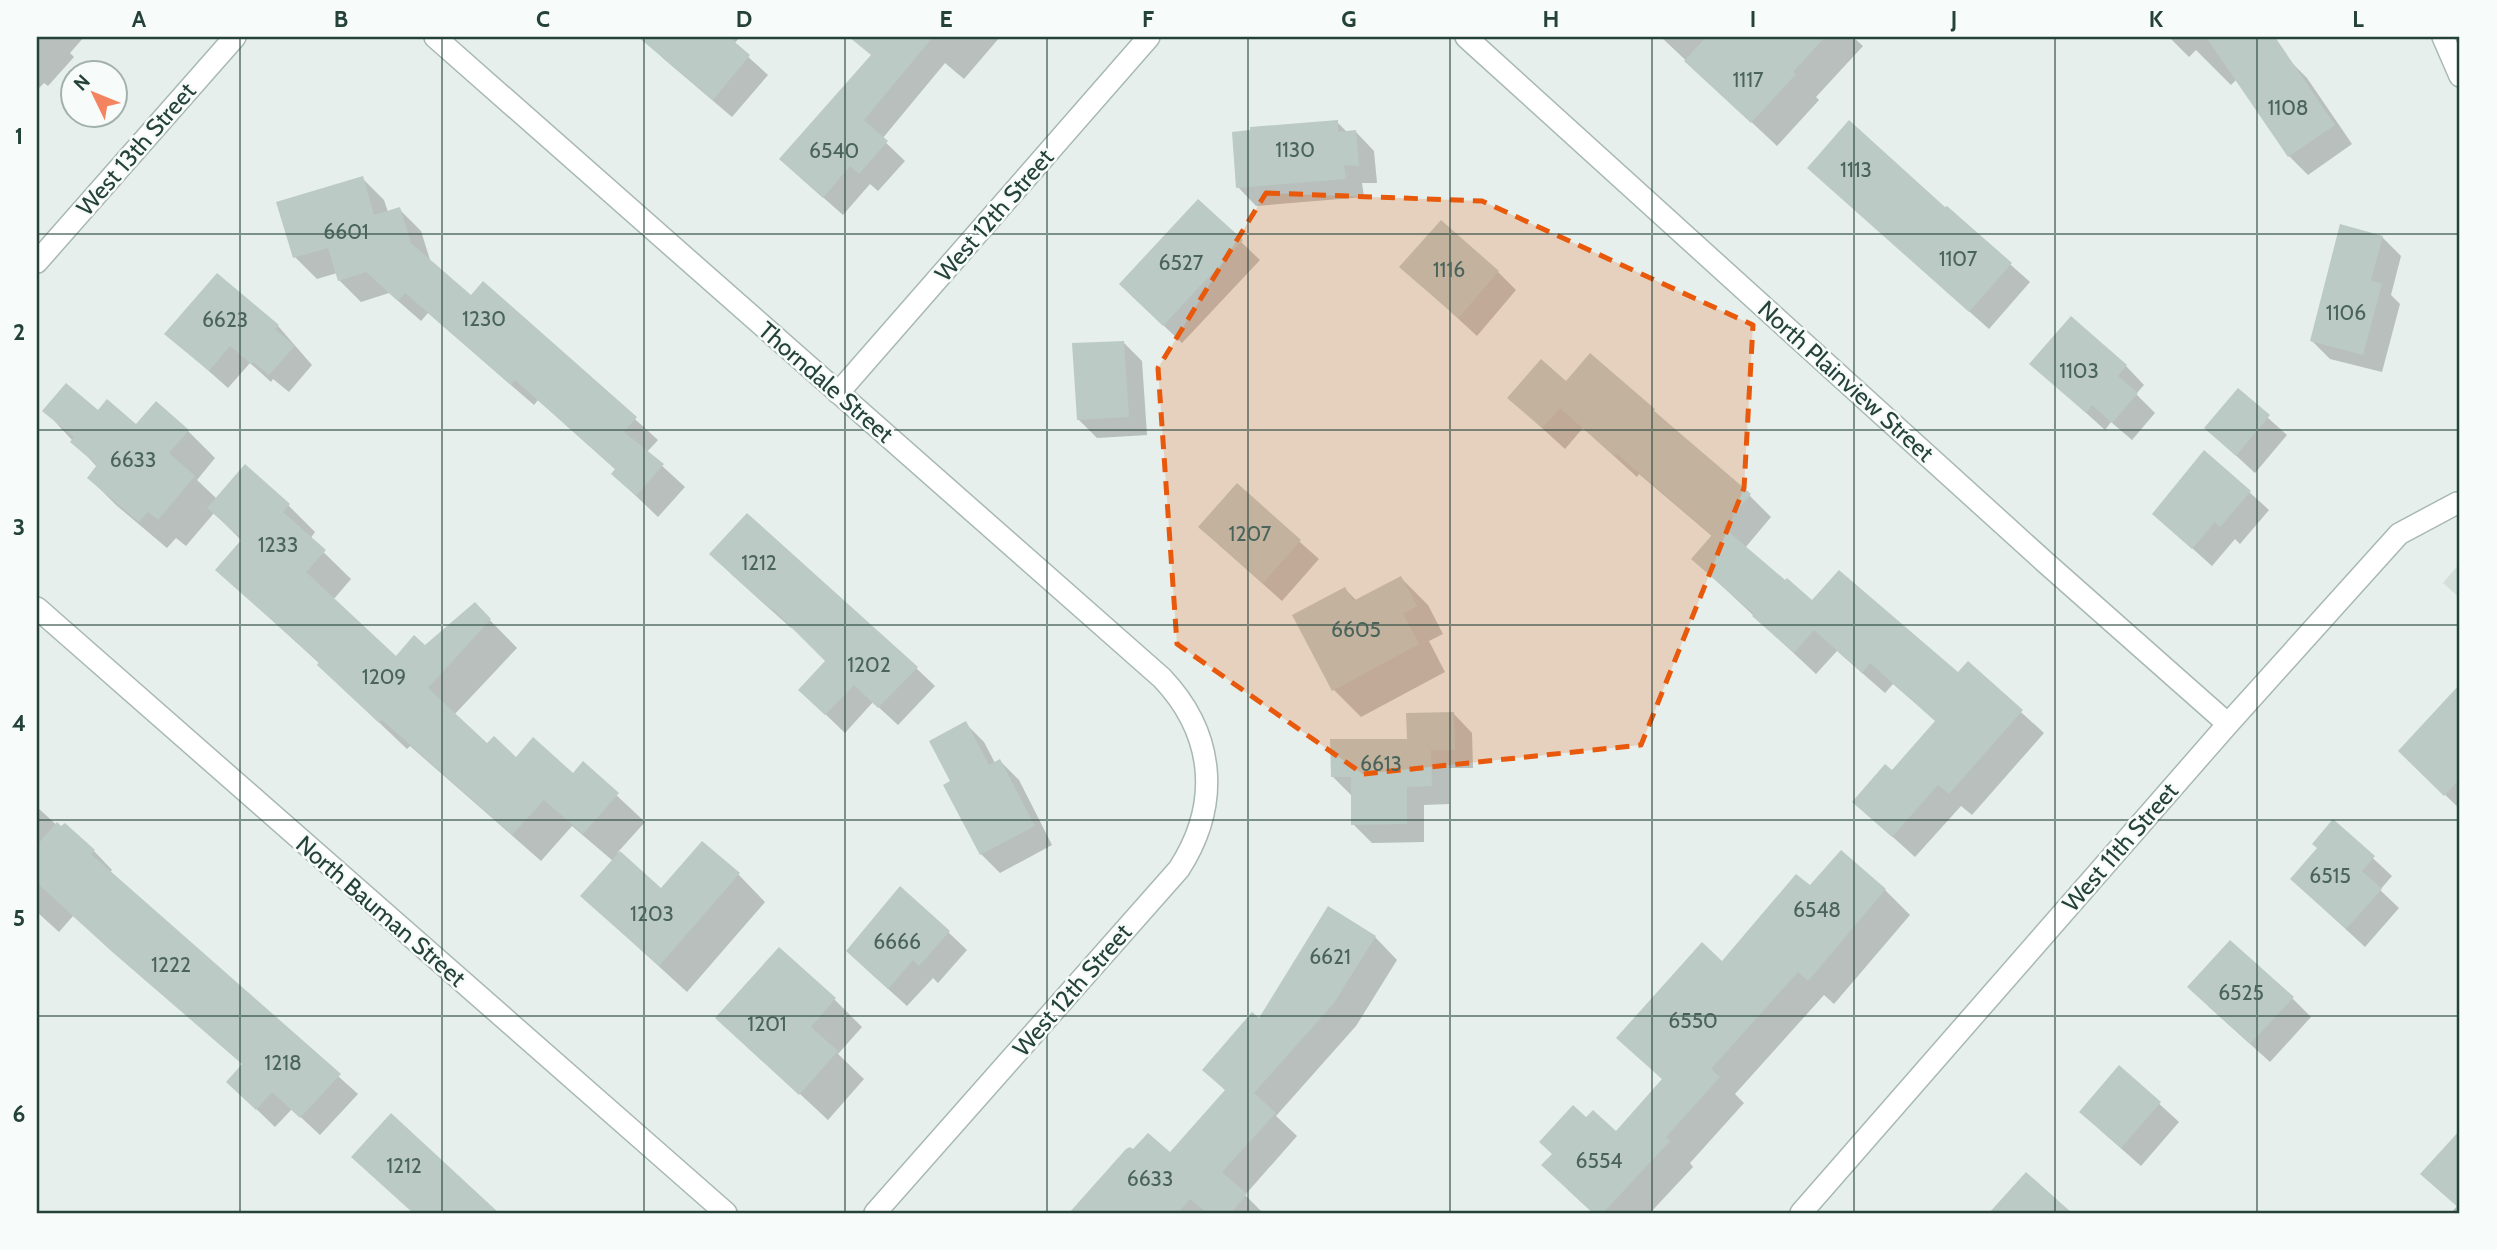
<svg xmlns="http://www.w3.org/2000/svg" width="2497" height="1250" font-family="Cabin,sans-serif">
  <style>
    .built { fill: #d4dfda }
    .shadow { fill: #0003 }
    .building { fill: #bbcac4 }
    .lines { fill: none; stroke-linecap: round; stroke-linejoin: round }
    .minor-casing { stroke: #a8b8b2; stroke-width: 24 }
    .minor { stroke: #fff; stroke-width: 21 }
    .marked { fill: #e8590c; fill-opacity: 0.2; stroke: #e8590c; stroke-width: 5; stroke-dasharray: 14 9; stroke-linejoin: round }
    .grid { fill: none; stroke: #24423a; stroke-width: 2; stroke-opacity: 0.55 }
    .labels { text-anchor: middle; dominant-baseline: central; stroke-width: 5; stroke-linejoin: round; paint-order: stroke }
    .number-label { font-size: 21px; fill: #4a645c }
    .street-label { font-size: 24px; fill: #24423a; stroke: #f7fbf9 }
    .neatline { fill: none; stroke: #24423a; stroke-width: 2.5 }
    .grid-label { font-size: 23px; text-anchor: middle; font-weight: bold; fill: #24423a }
  </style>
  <rect width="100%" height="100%" fill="#e6efeb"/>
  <path class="built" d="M 2460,563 L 2460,598 L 2443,583 Z"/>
  <path class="shadow" d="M 37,37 L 84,37 L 70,53 L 74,57 L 48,86 L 44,83 L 37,90 Z
    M 650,37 L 740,37 L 734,44 L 768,75 L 732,117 L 665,60 L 646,42 Z
    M 862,37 L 1000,37 L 964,79 L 945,63 L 882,139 L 905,161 L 878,191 L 870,184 L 843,215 L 800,177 L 873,56 L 858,42 Z
    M 1661,37 L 1853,37 L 1863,46 L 1816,97 L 1819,100 L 1777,146 Z
    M 2169,37 L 2246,37 L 2276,67 L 2288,59 L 2307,78 L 2352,144 L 2308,175 L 2289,156 L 2237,79 L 2231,85 L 2196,50 L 2189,57 Z
    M 1337,122 L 1348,133 L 1356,132 L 1374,151 L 1377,183 L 1362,183 L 1364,197 L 1256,206 L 1238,187 Z
    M 362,178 L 384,200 L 388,212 L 399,209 L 421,231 L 431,263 L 471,298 L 484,283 L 658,440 L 647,452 L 685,487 L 658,517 L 613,474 L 616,470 L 538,400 L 534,405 L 428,313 L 421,321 L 389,293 L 361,302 L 339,280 L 337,273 L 317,279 L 295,257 L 278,204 Z
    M 1828,186 L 1947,208 L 2030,282 L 1989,329 Z
    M 1199,202 L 1260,260 L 1182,343 L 1140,303 Z
    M 2382,237 L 2401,256 L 2391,295 L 2400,304 L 2382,372 L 2330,359 L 2312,341 Z
    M 1402,267 L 1498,272 L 1516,290 L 1477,336 Z
    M 217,275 L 278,326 L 312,365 L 289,392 L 273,379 L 271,382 L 250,363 L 228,388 L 167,334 Z
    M 1123,342 L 1142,361 L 1147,435 L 1097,438 L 1078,419 Z
    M 2032,364 L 2126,366 L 2144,385 L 2136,394 L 2155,413 L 2132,440 L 2111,422 L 2105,430 Z
    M 1566,383 L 1654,411 L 1749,495 L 1771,517 L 1745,548 L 1812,602 L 1958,674 L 1968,664 L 2044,733 L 1972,815 L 1961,806 L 1915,857 L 1854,802 L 1892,773 L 1937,722 L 1893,684 L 1885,693 L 1837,651 L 1816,674 L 1693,559 L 1713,537 L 1639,474 L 1637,477 L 1583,428 L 1565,449 L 1509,398 Z
    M 2238,391 L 2287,435 L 2255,473 L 2206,428 Z
    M 45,411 L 98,412 L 137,426 L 188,431 L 215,458 L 197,480 L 217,499 L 288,505 L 315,532 L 310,539 L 351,579 L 333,600 L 396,658 L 425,648 L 474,604 L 517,648 L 454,715 L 487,746 L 516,759 L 573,775 L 583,764 L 645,822 L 618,852 L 661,890 L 738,874 L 765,902 L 687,992 L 582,896 L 613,861 L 572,826 L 541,861 L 410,746 L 407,749 L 347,692 L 320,664 L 217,570 L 242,541 L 214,513 L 186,546 L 176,538 L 167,548 L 116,505 L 89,478 L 98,468 Z
    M 2205,452 L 2269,510 L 2240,544 L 2235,539 L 2212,566 L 2154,514 Z
    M 1237,486 L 1319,559 L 1282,601 L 1219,545 Z
    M 730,573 L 916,668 L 935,686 L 898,725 L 873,702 L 845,733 L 819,708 L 828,661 L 793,626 L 791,628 Z
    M 1401,578 L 1428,605 L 1443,634 L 1429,641 L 1445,672 L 1361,717 L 1334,690 L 1345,589 L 1357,601 Z
    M 2451,696 L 2460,705 L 2460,809 L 2419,770 Z
    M 1454,714 L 1472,733 L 1473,768 L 1449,768 L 1449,804 L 1424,805 L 1424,842 L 1372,843 L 1353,824 L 1351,795 L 1332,776 L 1408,740 Z
    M 966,724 L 984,742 L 995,763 L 1000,761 L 1019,780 L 1052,845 L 1000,873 L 981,854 L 952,781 Z
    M 37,807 L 61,829 L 94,851 L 112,870 L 110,872 L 358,1094 L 320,1135 L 292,1109 L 275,1127 L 247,1100 L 244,1065 L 73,916 L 59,932 L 37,912 Z
    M 2334,822 L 2392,876 L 2380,890 L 2399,908 L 2365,947 L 2311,897 L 2319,848 Z
    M 1810,888 L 1885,890 L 1910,915 L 1834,1004 L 1824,995 L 1735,1094 L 1744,1103 L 1690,1163 L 1693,1167 L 1650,1213 L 1593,1213 L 1568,1190 L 1586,1120 L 1616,1133 L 1663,1080 L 1618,1037 L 1722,963 Z
    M 948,932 L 967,950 L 938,983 L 933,978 L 907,1006 L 866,969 Z
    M 1375,937 L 1397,960 L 1356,1026 L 1276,1116 L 1297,1136 L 1245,1195 L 1263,1213 L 1073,1211 L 1170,1154 L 1226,1091 L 1205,1070 L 1259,1021 Z
    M 2292,998 L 2311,1017 L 2270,1062 L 2208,1006 Z
    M 834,999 L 862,1027 L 838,1054 L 864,1079 L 828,1120 L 718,1018 Z
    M 2120,1068 L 2179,1122 L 2141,1166 L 2100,1130 Z
    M 2456,1137 L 2460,1140 L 2460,1213 L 2451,1213 L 2457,1206 Z"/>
  <path class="building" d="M 638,37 L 729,37 L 750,55 L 713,100 Z
    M 849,37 L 933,37 L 864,120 L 888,141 L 859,174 L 850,166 L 823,198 L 779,159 L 871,55 Z
    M 1706,37 L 1825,37 L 1793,72 L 1796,74 L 1751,123 L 1684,61 Z
    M 2206,37 L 2275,37 L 2335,125 L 2288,157 Z
    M 1338,120 L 1338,132 L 1356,130 L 1359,166 L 1344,165 L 1346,179 L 1236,188 L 1232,132 L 1250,130 L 1250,127 Z
    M 1849,120 L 1945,207 L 1947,206 L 2012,263 L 1969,312 L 1807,168 Z
    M 363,176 L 374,215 L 400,207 L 411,243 L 471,295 L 483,281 L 637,417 L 624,432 L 664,464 L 636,496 L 611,474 L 615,469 L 515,380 L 511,385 L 405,293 L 398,301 L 366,272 L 338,281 L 328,248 L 293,258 L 276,202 Z
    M 1198,199 L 1243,240 L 1163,326 L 1119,284 Z
    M 1441,220 L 1499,271 L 1458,318 L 1399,267 Z
    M 2340,224 L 2383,236 L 2371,280 L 2382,284 L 2363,355 L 2310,341 Z
    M 217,273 L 279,325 L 275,329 L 295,346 L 269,375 L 253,362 L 252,365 L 230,346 L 209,371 L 164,334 Z
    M 2071,316 L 2127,365 L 2118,376 L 2138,393 L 2112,423 L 2092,405 L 2086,413 L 2029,364 Z
    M 1124,341 L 1129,417 L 1077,420 L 1072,343 Z
    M 1590,353 L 1655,409 L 1654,411 L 1751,494 L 1723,527 L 1785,580 L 1787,578 L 1812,600 L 1839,570 L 1958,672 L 1968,661 L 2023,710 L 1949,794 L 1938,785 L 1892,837 L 1852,802 L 1885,764 L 1892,770 L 1935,721 L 1870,663 L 1862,673 L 1814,630 L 1794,653 L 1752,616 L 1754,614 L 1691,559 L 1712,535 L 1617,454 L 1614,456 L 1560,408 L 1542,428 L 1507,398 L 1541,359 L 1566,381 Z
    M 66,383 L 98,410 L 107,399 L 136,424 L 156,401 L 189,430 L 169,453 L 195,476 L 158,520 L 148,512 L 139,522 L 87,478 L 97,465 L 70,442 L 74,437 L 42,411 Z
    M 2238,388 L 2270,415 L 2236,456 L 2204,428 Z
    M 2204,450 L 2251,491 L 2220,527 L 2215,522 L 2192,549 L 2152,514 Z
    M 245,464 L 290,504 L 283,512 L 326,550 L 306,572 L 396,656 L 414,635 L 425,645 L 475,602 L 491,619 L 428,688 L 487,743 L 494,736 L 516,757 L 533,737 L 573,773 L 583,761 L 619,793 L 583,834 L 544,800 L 512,835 L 382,720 L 379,723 L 317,665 L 319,662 L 215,570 L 242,539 L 207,508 Z
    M 1237,483 L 1301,540 L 1263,583 L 1198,527 Z
    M 747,513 L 918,667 L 878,708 L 854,685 L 825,715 L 798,690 L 825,661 L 773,609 L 772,611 L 709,554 Z
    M 1401,576 L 1417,606 L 1403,614 L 1419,644 L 1332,691 L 1292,615 L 1345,587 L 1353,601 Z
    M 2460,684 L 2460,779 L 2444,796 L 2398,751 Z
    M 1454,712 L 1455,750 L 1431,750 L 1432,786 L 1407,787 L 1407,824 L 1351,825 L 1351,777 L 1331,777 L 1330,739 L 1407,739 L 1406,713 Z
    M 966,721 L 989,765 L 1000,759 L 1035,826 L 980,855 L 943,785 L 950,781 L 929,741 Z
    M 2333,819 L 2375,856 L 2362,871 L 2382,889 L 2346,929 L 2290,879 L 2317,848 L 2312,844 Z
    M 57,822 L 61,826 L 65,823 L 95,850 L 91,854 L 341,1074 L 300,1118 L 272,1092 L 256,1110 L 226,1082 L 242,1064 L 110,950 L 37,883 L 37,845 Z
    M 702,841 L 740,873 L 659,966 L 580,896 L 620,851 L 661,888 Z
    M 1841,850 L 1886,889 L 1808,981 L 1798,972 L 1711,1069 L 1720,1077 L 1666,1137 L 1670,1141 L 1603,1213 L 1593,1213 L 1541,1165 L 1552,1154 L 1539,1142 L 1573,1105 L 1586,1117 L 1593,1110 L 1616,1131 L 1662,1079 L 1616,1038 L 1702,942 L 1722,961 L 1796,874 L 1810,885 Z
    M 900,886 L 950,931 L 919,966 L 913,960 L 888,989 L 846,951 Z
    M 1328,906 L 1376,936 L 1334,1003 L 1254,1093 L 1276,1113 L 1222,1172 L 1247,1194 L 1231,1213 L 1207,1213 L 1190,1199 L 1178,1213 L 1069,1213 L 1126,1149 L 1130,1147 L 1133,1149 L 1148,1133 L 1170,1152 L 1225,1090 L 1202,1070 L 1252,1012 L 1259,1018 Z
    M 2230,940 L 2294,997 L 2250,1044 L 2187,987 Z
    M 779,947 L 836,998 L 811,1027 L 838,1051 L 799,1095 L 715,1018 Z
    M 2119,1065 L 2161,1102 L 2121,1148 L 2079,1112 Z
    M 391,1113 L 499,1213 L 413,1213 L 351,1157 Z
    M 2460,1130 L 2460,1209 L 2420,1174 Z
    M 2026,1172 L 2072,1213 L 1989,1213 Z"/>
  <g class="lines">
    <defs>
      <path id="minor" d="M 435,37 L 1162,678 C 1215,734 1221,804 1179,869 L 875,1213
        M 1466,37 L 2046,563 L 2228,724
        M 2443,37 L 2460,76
        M 37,262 L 235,37
        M 838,393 L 1149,37
        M 37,608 L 726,1213
        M 1801,1213 L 2228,724 L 2399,534 L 2457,503"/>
    </defs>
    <use href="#minor" class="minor-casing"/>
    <use href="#minor" class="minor"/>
  </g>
  <path class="marked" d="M 1266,193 L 1482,201 L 1753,325 L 1744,488 L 1641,745 L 1363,774 L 1177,644 L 1158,368 Z"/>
  <path class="grid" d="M 240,37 L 240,1213M 442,37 L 442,1213M 644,37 L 644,1213M 845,37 L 845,1213M 1047,37 L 1047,1213M 1248,37 L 1248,1213M 1450,37 L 1450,1213M 1652,37 L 1652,1213M 1854,37 L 1854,1213M 2055,37 L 2055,1213M 2257,37 L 2257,1213M 37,234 L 2460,234M 37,430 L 2460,430M 37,625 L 2460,625M 37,820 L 2460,820M 37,1016 L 2460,1016"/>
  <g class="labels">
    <g class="number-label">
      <text x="1748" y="79">1117</text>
      <text x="2288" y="107">1108</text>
      <text x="1295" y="149">1130</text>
      <text x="834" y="150">6540</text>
      <text x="1856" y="169">1113</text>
      <text x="346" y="231">6601</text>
      <text x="1958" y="258">1107</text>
      <text x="1181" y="262">6527</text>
      <text x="1449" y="269">1116</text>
      <text x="2346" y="312">1106</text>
      <text x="484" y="318">1230</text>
      <text x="225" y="319">6623</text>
      <text x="2079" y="370">1103</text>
      <text x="133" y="459">6633</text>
      <text x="1250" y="533">1207</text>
      <text x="278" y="544">1233</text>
      <text x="759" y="562">1212</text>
      <text x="1356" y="629">6605</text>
      <text x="869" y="664">1202</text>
      <text x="384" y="676">1209</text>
      <text x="1381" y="763">6613</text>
      <text x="2330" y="875">6515</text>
      <text x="1817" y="909">6548</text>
      <text x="652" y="913">1203</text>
      <text x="897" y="941">6666</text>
      <text x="1330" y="956">6621</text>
      <text x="171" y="964">1222</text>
      <text x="2241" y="992">6525</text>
      <text x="1693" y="1020">6550</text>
      <text x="767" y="1023">1201</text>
      <text x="283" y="1062">1218</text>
      <text x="1599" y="1160">6554</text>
      <text x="404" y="1165">1212</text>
      <text x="1150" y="1178">6633</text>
    </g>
    <g class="street-label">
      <text transform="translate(136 149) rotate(-49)">West 13th Street</text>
      <text transform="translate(994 215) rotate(-49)">West 12th Street</text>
      <text transform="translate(1846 381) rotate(42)">North Plainview Street</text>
      <text transform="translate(826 382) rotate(41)">Thorndale Street</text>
      <text transform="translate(2120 847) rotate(-49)">West 11th Street</text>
      <text transform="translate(381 911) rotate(41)">North Bauman Street</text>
      <text transform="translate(1072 990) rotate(-49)">West 12th Street</text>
    </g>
  </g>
  <rect width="2497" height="1250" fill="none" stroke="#f7fbf9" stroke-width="77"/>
  <g transform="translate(94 94) rotate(313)"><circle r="33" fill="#f7fbf9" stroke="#a3b1ad" stroke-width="2"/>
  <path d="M0-5L12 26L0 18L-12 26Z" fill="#f4845f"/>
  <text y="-10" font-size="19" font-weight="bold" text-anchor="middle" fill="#24423a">N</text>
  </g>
  <rect x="38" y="38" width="2420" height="1174" class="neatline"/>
  <g class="grid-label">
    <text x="139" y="27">A</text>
    <text x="341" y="27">B</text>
    <text x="543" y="27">C</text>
    <text x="744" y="27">D</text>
    <text x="946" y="27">E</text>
    <text x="1148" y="27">F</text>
    <text x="1349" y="27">G</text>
    <text x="1551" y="27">H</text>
    <text x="1753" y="27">I</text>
    <text x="1954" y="27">J</text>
    <text x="2156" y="27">K</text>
    <text x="2358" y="27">L</text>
    <text x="19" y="144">1</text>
    <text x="19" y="340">2</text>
    <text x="19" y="535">3</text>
    <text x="19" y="731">4</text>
    <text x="19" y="926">5</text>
    <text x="19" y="1122">6</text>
  </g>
</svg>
